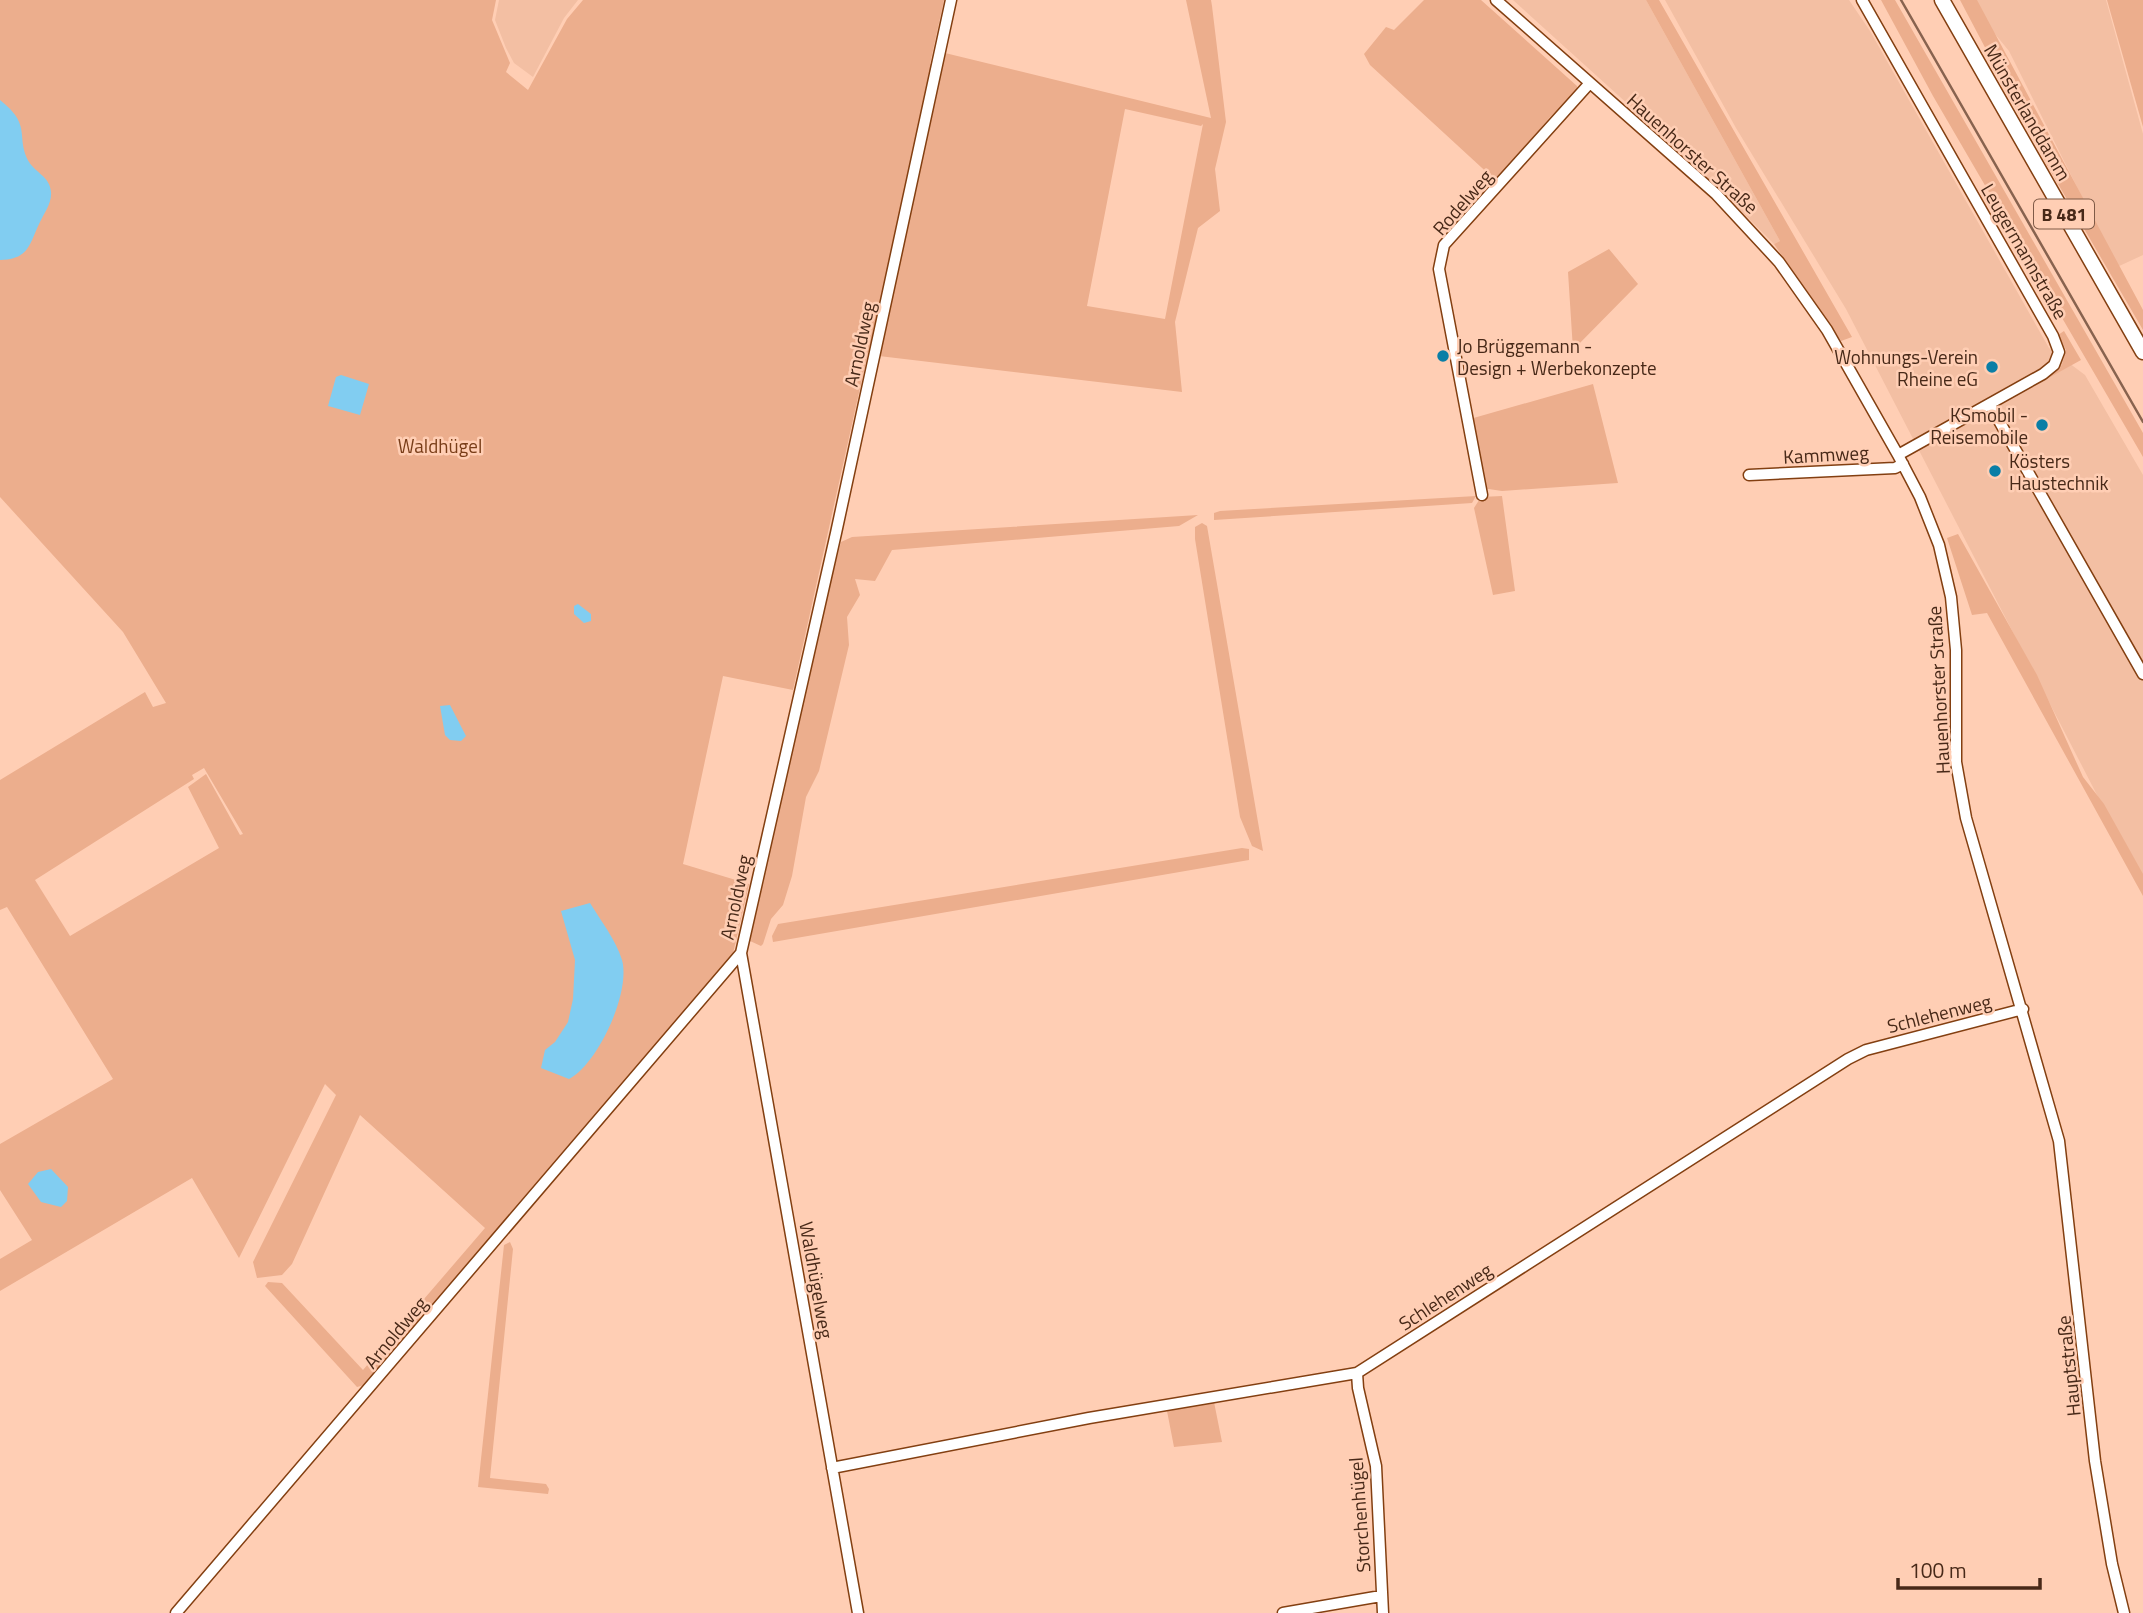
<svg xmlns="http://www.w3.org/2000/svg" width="2143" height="1613" font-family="'Titillium Web',sans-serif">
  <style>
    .built { fill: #f3bfa3 }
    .green { fill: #ecae8d; fill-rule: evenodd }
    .water { fill: #81cdf1 }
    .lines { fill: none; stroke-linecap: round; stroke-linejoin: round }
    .minor-casing { stroke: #833f11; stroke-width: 13 }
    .major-casing { stroke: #833f11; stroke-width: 17 }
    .minor { stroke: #fff; stroke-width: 10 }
    .major { stroke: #fff; stroke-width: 14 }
    .rail { stroke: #88634f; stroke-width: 2.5 }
    .poi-dot { fill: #0a7ea6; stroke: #ffceb4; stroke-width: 2.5 }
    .labels { text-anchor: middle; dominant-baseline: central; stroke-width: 5; stroke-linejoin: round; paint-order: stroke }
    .shield { fill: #ffceb4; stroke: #7f5a47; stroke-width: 2 }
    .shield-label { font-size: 18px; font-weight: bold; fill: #482918 }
    .street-label { font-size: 19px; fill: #482918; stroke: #ffceb4 }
    .poi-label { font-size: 19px; fill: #482918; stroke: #ffceb4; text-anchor: start }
    .park-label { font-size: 19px; fill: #793d18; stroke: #ffceb4 }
  </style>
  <rect width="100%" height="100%" fill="#ffceb4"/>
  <path class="built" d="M 499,0 L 578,0 L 564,18 L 533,77 L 514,63 L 506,48 L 495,20 Z
    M 1513,0 L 1646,0 L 1780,241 L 1774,244 L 1694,164 Z
    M 1665,0 L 1849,0 L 1870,31 L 2049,348 L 2085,375 L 2143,475 L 2143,884 L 1846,309 L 1736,128 Z
    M 1967,0 L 2106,0 L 2143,134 L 2143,255 L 2117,267 L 2009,51 Z"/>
  <path class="green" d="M 0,0 L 496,0 L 492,20 L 510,63 L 506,72 L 528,90 L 567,19 L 583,0 L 944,0 L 930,64 L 941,67 L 945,53 L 1211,118 L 1186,0 L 1211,0 L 1212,6 L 1226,122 L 1215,169 L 1220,211 L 1198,228 L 1175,322 L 1182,392 L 879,356 L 878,353 L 868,352 L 793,690 L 723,676 L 683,864 L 749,884 L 732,958 L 368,1384 L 357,1387 L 265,1286 L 268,1282 L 282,1283 L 363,1370 L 485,1228 L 360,1115 L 292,1264 L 282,1275 L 257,1278 L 253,1262 L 336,1095 L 325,1084 L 239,1258 L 192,1178 L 0,1291 L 0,1259 L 32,1240 L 0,1190 L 0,1144 L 113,1079 L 7,907 L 0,910 L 0,780 L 145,692 L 153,707 L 166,703 L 123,632 L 0,497 ZM 1125,109 L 1201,126 L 1203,124 L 1165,319 L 1087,306 ZM 204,768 L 243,834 L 240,835 L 206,774 L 188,787 L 219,848 L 70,936 L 35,880 L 194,779 L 192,775 Z
    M 1424,0 L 1481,0 L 1577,86 L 1577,93 L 1550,117 L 1501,177 L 1494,179 L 1370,65 L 1364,54 L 1386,27 L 1394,30 Z
    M 1646,0 L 1659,0 L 1852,337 L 1841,341 L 1774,244 L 1780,241 Z
    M 1881,0 L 1895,0 L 2143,433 L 2143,457 L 1933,96 Z
    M 1960,0 L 1977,0 L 2143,310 L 2143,330 L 2047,165 Z
    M 2107,0 L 2143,0 L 2143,127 Z
    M 1609,249 L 1638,284 L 1573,350 L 1568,272 Z
    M 2064,331 L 2081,360 L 2034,386 L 2062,365 L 2066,350 L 2058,335 Z
    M 1593,384 L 1618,483 L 1502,491 L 1482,488 L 1470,419 Z
    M 1476,496 L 1472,503 L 1214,520 L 1214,513 L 1220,511 Z
    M 1502,496 L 1515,591 L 1493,595 L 1474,508 L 1481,497 Z
    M 1198,515 L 1179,526 L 892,550 L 875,581 L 855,579 L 860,595 L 847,617 L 849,645 L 819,771 L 806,797 L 792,876 L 783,905 L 771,919 L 763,944 L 761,946 L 750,941 L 823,611 L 841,542 L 852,537 Z
    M 1202,523 L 1207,526 L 1263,851 L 1252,846 L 1240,817 L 1195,539 L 1195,527 Z
    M 1958,534 L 2037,675 L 2083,777 L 2104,804 L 2143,874 L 2143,896 L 1987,613 L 1972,615 L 1947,538 Z
    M 1242,848 L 1249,849 L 1249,860 L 773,942 L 772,936 L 778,924 Z
    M 510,1242 L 513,1249 L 490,1478 L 546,1484 L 549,1489 L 548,1494 L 478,1487 L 504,1245 Z
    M 1214,1402 L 1222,1442 L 1174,1447 L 1167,1411 Z"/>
  <path class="water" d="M 0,100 C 33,126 15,136 29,162 C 36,173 50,177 51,192 C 52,203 44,213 40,222 C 29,244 30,259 0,260 Z
    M 341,375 L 369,384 L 360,415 L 328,406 L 336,377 Z
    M 578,604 L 591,614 L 591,621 L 584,623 L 574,614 L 574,606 Z
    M 450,705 L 466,736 L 461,741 L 450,740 L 445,735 L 440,706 Z
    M 590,903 C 601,921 616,940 622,960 C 631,992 598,1064 569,1079 L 541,1068 L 545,1050 L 555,1042 L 568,1022 L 573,999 L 575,960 L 561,911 Z
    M 51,1169 L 68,1187 L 67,1201 L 61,1207 L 41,1202 L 28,1184 L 38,1172 Z"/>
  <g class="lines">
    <defs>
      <path id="minor" d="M 1496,0 L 1716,194 L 1779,262 L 1827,330 L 1898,455 L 1920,497 L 1939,545 L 1951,597 L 1956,650 L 1956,762 L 1966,818 L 2059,1141 L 2095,1461 L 2112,1564 L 2124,1613
        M 1862,0 L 2053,336 L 2059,352 L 2054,365 L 2043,374 L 1898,455
        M 1990,405 L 2143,674
        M 1749,475 L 1895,468 L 1903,464
        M 1482,495 L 1439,269 L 1444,245 L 1589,84
        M 741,953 L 858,1613
        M 1357,1373 L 1358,1388 L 1376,1466 L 1383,1613
        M 832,1468 L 1089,1418 L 1357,1373 L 1848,1059 L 1866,1050 L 2023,1009
        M 176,1613 L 741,953 L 836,533 L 951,0
        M 1283,1613 L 1381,1596"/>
      <path id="major" d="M 1942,0 L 2143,352"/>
    </defs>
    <use href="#minor" class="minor-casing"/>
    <use href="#major" class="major-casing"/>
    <use href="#minor" class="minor"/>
    <use href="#major" class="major"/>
    <path class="rail" d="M 1901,0 L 2143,422"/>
  </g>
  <g class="poi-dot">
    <circle cx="1443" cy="356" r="7"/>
    <circle cx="1992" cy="367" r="7"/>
    <circle cx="2042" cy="425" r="7"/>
    <circle cx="1995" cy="471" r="7"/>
  </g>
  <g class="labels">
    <rect class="shield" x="2034" y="199.5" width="60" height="29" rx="5"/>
    <g class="shield-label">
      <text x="2064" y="214">B 481</text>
    </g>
    <g class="street-label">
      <text transform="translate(2028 112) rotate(60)">Münsterlanddamm</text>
      <text transform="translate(1693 153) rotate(42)">Hauenhorster Straße</text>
      <text transform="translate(1462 202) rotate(-49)">Rodelweg</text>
      <text transform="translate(2025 251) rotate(60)">Leugermannstraße</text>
      <text transform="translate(859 344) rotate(-78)">Arnoldweg</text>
      <text transform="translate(1826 454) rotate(-3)">Kammweg</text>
      <text transform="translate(1938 690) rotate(-93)">Hauenhorster Straße</text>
      <text transform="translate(735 897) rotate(-78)">Arnoldweg</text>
      <text transform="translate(1939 1013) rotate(-14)">Schlehenweg</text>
      <text transform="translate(817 1280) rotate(80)">Waldhügelweg</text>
      <text transform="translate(1445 1296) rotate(-33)">Schlehenweg</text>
      <text transform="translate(395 1332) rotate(-50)">Arnoldweg</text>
      <text transform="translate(2068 1366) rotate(-96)">Hauptstraße</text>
      <text transform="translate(1359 1515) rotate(-94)">Storchenhügel</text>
    </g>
    <g class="poi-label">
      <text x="1457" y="345">Jo Brüggemann -<tspan x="1457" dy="22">Design + Werbekonzepte</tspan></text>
      <text x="1978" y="356" text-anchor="end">Wohnungs-Verein<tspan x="1978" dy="22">Rheine eG</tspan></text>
      <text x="2028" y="414" text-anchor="end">KSmobil -<tspan x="2028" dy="22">Reisemobile</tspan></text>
      <text x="2009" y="460">Kösters<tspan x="2009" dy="22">Haustechnik</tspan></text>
    </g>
    <g class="park-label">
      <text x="440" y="445">Waldhügel</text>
    </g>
  </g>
  <path d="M1898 1578v10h142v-10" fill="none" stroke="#482918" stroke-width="3.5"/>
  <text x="1909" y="1578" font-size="21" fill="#482918" stroke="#ffceb4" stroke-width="5" paint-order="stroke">100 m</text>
</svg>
